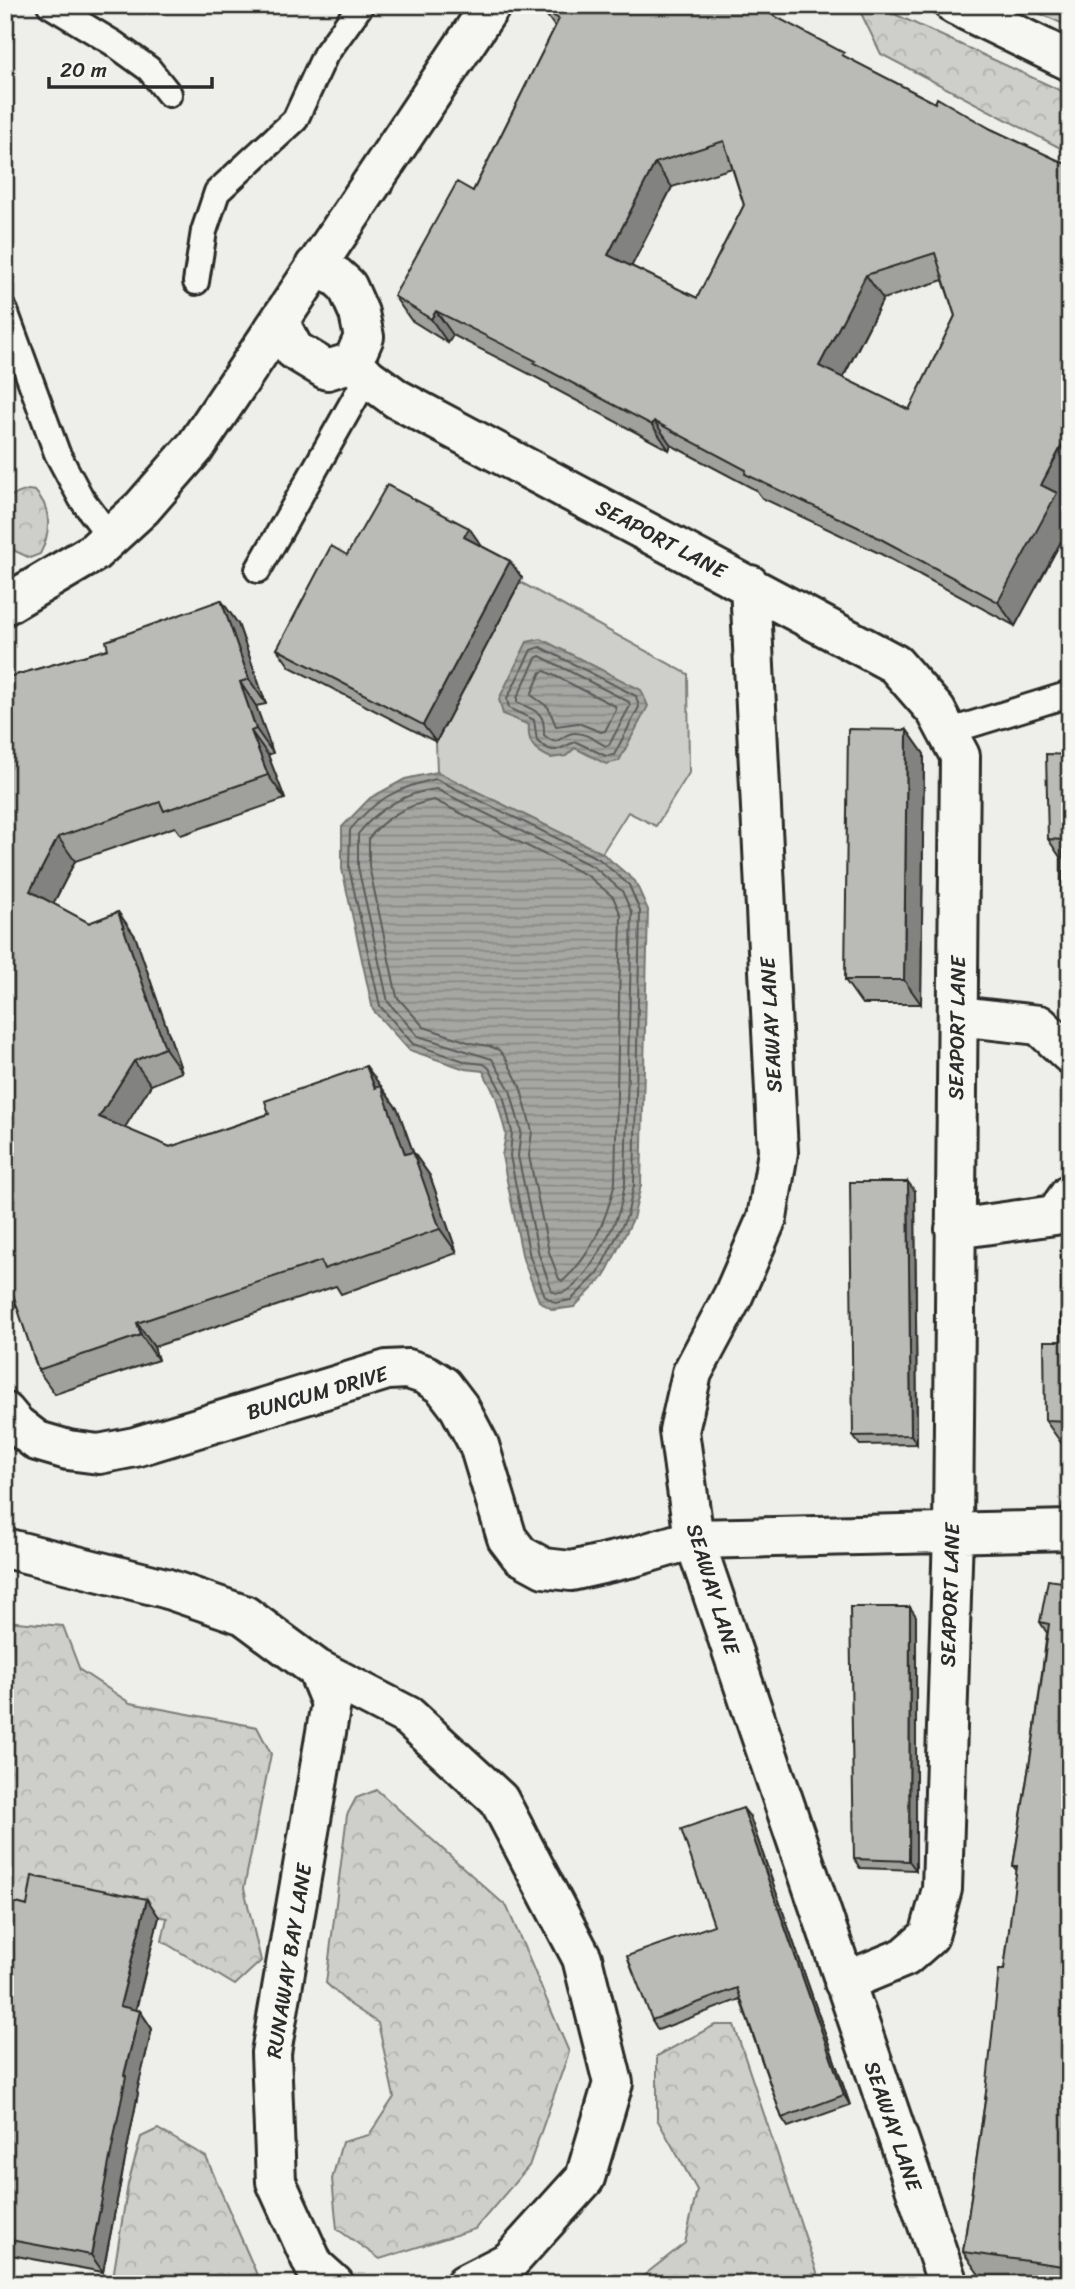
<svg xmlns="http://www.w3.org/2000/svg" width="1075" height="2289" font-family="Sriracha,sans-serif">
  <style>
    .forest { fill: url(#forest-crowns); stroke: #7c7c7a; stroke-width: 2 }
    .pitch { fill: #cececa; stroke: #7c7c7a; stroke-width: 2 }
    .water { fill: url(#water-rules); stroke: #757573; stroke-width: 2 }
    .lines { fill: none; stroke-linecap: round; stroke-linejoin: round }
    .shore { stroke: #5c5c5b; stroke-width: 2 }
    .service-casing { stroke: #2b2b2b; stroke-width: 30 }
    .minor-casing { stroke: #2b2b2b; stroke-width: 44 }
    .service { stroke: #f6f6f2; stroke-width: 24 }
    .minor { stroke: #f6f6f2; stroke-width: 38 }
    .wall { fill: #a0a09d; stroke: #2b2b2b; stroke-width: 2; fill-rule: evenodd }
    .shaded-wall { fill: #828280; stroke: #2b2b2b; stroke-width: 2 }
    .building { fill: #babab7; stroke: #2b2b2b; stroke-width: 2; fill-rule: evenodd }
    .labels { text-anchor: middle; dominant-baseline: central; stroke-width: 6; stroke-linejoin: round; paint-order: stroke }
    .street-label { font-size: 21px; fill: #2b2b2b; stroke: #f6f6f2 }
  </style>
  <defs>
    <pattern id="forest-crowns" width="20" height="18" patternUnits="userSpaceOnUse" patternTransform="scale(1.75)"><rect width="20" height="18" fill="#cececa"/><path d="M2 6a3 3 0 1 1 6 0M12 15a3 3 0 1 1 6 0" fill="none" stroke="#b1b1ae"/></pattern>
    <pattern id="water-rules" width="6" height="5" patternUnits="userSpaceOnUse" patternTransform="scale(1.75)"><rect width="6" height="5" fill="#a6a6a3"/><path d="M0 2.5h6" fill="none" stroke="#878785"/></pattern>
  </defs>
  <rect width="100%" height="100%" fill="#eeeeea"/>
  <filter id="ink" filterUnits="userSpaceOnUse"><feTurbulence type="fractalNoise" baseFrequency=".0143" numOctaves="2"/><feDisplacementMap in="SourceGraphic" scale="14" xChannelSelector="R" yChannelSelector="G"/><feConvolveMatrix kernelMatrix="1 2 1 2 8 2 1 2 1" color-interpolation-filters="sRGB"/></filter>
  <g filter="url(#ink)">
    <path class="forest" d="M 857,5 L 875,5 L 1070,95 L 1070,153 L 881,54 Z
      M 1021,5 L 1070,5 L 1070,27 Z
      M 28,490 L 35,491 C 52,508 51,533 40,554 L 30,558 L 15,551 L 5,528 L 5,498 Z
      M 5,1621 L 63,1626 L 80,1670 L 130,1703 L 257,1727 L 271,1754 L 244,1888 L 261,1961 L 235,1985 L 162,1941 L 167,1918 L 45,1894 L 5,1979 Z
      M 377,1790 L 507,1907 L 569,2052 L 529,2166 L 475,2229 L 380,2259 L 337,2229 L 332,2179 L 342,2142 L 369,2135 L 394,2097 L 378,2023 L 348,2003 L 326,1983 L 347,1815 L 356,1798 Z
      M 715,2025 L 734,2025 L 821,2284 L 633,2284 L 685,2243 L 697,2190 L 657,2119 L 657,2056 Z
      M 158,2129 L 206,2157 L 261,2284 L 112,2284 L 128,2184 L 141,2137 Z"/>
    <path class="pitch" d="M 520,582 L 688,674 L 689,773 L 656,826 L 628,812 L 602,853 L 437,772 L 436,742 Z"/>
    <path class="water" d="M 541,639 L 641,690 L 648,706 L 619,761 L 606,764 L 575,748 L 566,756 L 551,758 C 535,751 527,743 529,725 L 503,714 L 499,699 L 527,642 Z
      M 437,772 L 602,853 L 635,881 L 648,910 L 641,1185 L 633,1219 L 604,1277 L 574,1307 L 553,1310 L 539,1301 L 523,1259 L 502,1156 L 506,1134 L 496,1097 L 483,1071 L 465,1069 L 409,1050 L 373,1010 L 342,869 L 342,827 L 370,798 L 405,779 Z"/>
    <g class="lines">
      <path class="shore" d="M 540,647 L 636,696 L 639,707 L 614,755 L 606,756 L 576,742 C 557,747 557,758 537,741 L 534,720 L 509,708 L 507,699 L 531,650 Z
        M 540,656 L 629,702 L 630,706 L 609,745 L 606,746 C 596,741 584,732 574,733 C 559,734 560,750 544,735 C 545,711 537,712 517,702 L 517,698 L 536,658 Z
        M 545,671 L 615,706 L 616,710 L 605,731 L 601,732 L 578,723 L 556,726 L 548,707 L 531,695 L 541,672 Z
        M 436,779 L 599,859 L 629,885 L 640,911 L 634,1185 L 627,1216 L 598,1273 L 571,1300 L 555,1303 L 545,1296 L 530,1257 L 510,1156 L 512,1132 L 503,1095 L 489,1068 L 484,1064 L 467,1062 L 413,1044 L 380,1006 L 349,868 L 350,830 C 374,800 398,787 436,779 Z
        M 436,789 L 594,867 L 622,891 L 632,913 L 625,1183 C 623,1193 622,1202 619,1211 C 613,1230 576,1306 552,1291 L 539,1255 L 518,1156 L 521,1131 L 510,1090 L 492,1059 L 418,1036 L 388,1002 L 358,867 L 358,834 C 378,809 404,793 436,789 Z
        M 434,800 L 588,876 L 613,897 L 621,915 L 615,1182 C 607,1218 591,1256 563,1281 L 559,1279 L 549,1252 L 529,1156 L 532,1131 L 520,1086 L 506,1059 L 499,1050 L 489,1046 L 471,1043 L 424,1027 L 397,997 L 369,866 L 369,838 C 385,817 407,805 434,800 Z"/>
      <defs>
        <path id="service" d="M 50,5 L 113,43 L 149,69 L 169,94
          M 196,282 L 204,231 L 217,192 L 295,120 L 325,55 L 361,5
          M 5,311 L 57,453 L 81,498 L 110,537
          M 258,570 L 367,377
          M 947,732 L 1070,694"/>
        <path id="minor" d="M 955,5 L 1070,61
          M 279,322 L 294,350 L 327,370 L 353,362 L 364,337 L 359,313 L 347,286 L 337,277 L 315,266
          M 353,362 L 367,377 L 397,399 L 895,664 L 936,711 L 960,756 L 953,1532 L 942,1889 L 929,1936 L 905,1957 L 844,1982
          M 750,585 L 778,1152 L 767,1218 L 733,1296 L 692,1373 L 679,1431 L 694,1539 L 948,2284
          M 5,605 L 93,553 L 142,508 L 196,446 L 491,5
          M 958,1016 L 1039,1025 L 1070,1054
          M 955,1229 L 1055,1215 L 1070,1194
          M 5,1412 L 15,1424 L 37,1441 L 68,1450 L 99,1454 L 135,1447 L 387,1370 L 408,1369 L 426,1375 L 443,1386 L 459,1407 L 479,1445 L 507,1538 L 520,1555 L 544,1568 L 571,1571 L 633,1557 L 694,1539 L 1070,1530
          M 5,1548 L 165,1588 L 244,1615 L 317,1669 L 408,1716 L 499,1800 L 582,1958 L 613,2083 L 585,2178 L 510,2261 L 465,2284
          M 317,1669 L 331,1703 L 271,2053 L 276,2182 L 314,2266 L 334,2284"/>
      </defs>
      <use href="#service" class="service-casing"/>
      <use href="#minor" class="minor-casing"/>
      <use href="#service" class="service"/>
      <use href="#minor" class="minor"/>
    </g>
    <path class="wall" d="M 543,10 L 847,58 L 935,103 L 1070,166 L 1070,487 L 1063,501 L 1070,511 L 1070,525 L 1015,626 L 881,554 L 762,498 L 756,490 L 671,445 L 669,450 L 551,387 L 549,384 L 453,335 L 448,343 L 411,320 L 394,296 L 473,191 L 555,27 ZM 732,168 L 744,205 L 697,298 L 631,266 L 672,187 ZM 943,280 L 955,316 L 909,410 L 843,378 L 883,299 Z
      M 469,528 L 481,546 L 510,561 L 522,578 L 436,742 L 290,667 L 277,649 L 347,555 Z
      M 221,600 L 238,624 L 266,704 L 256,706 L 273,753 L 268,755 L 285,799 L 181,835 L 175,827 L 75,861 L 53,904 L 89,923 L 118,912 L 135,936 L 182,1072 L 151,1085 L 124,1128 L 170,1147 L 269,1114 L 366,1066 L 398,1110 L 413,1152 L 430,1176 L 457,1253 L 341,1294 L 336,1286 L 154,1347 L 158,1360 L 55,1394 L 38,1370 L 18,1309 L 5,1290 L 5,678 L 108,649 Z
      M 907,730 L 924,754 L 921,1004 L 862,1004 L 845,980 Z
      M 1070,755 L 1070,949 L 1061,937 L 1062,860 L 1048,839 Z
      M 915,1191 L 917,1444 L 860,1445 L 853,1436 Z
      M 1070,1245 L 1070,1444 L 1062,1444 L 1045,1420 L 1061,1341 Z
      M 1070,1583 L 1070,2284 L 1034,2284 L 980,2276 L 963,2252 L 1004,1970 L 1017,1871 L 1013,1866 L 1034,1735 L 1047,1633 L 1040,1622 Z
      M 916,1616 L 916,1870 L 860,1868 L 854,1859 Z
      M 750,1817 L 850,2105 L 788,2127 L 782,2118 L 740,1999 L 658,2030 L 652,2020 L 714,1925 Z
      M 5,1900 L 27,1906 L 159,1917 L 136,2010 L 140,2011 L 152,2029 L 137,2091 L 138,2093 L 103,2272 L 11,2255 L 10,2267 L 5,2266 Z"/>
    <path class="shaded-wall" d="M 655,163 L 672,187 L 625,279 L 608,255 Z
      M 866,275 L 883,299 L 836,391 L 819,366 Z
      M 436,311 L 453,335 L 448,343 L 431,319 Z
      M 654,421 L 671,445 L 669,450 L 652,425 Z
      M 1070,430 L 1070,487 L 1063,501 L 1070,511 L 1070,525 L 1015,626 L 998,602 L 1041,485 Z
      M 469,528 L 481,545 L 477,555 L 464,537 Z
      M 510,561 L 522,578 L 436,742 L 423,725 Z
      M 221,600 L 238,624 L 266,704 L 249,679 Z
      M 240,682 L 256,706 L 273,753 L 256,729 Z
      M 907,730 L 924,754 L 921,1004 L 904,980 Z
      M 251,731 L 268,755 L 285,799 L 268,775 Z
      M 58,837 L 75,861 L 47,916 L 30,891 Z
      M 118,912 L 135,936 L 182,1072 L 165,1048 Z
      M 134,1061 L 151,1085 L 116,1142 L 99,1117 Z
      M 366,1066 L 398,1110 L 413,1152 L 430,1176 L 457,1253 L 440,1229 L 375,1088 Z
      M 908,1182 L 915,1191 L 917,1444 L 911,1435 Z
      M 137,1323 L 154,1347 L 158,1360 L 141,1335 Z
      M 910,1607 L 916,1616 L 916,1870 L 909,1861 Z
      M 743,1808 L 750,1817 L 850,2105 L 844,2095 Z
      M 147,1899 L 159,1917 L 132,2024 L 120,2006 Z
      M 140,2011 L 152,2029 L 137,2091 L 138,2093 L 103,2272 L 91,2255 L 124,2075 Z
      M 5,2247 L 11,2255 L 10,2267 L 5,2260 Z"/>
    <path class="building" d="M 546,5 L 754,5 L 844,53 L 842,55 L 935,103 L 937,98 L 991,129 L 1070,166 L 1070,430 L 1041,485 L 1057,493 L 998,602 L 864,530 L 745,474 L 746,470 L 654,421 L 652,425 L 534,363 L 536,361 L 436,311 L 431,319 L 394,296 L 457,182 L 473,191 L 559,19 L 543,10 ZM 724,141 L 744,205 L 697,298 L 608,255 L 655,163 ZM 935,253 L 955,316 L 909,410 L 819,366 L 866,275 Z
      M 387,485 L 469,528 L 464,537 L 510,561 L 423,725 L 277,649 L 331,546 L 347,555 Z
      M 221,600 L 249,679 L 240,682 L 256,729 L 251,731 L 268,775 L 164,811 L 160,802 L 58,837 L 30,891 L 89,923 L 118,912 L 165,1048 L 134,1061 L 99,1117 L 170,1147 L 269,1114 L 265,1101 L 366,1066 L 375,1088 L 381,1086 L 405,1154 L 413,1152 L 440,1229 L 324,1269 L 321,1261 L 137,1323 L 141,1335 L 38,1370 L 10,1285 L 5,1286 L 5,678 L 108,649 L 106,641 Z
      M 848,729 L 907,730 L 904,980 L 845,980 Z
      M 1046,754 L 1070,755 L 1070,937 L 1061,937 L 1063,840 L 1048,839 Z
      M 850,1182 L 908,1182 L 911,1435 L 853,1436 Z
      M 1061,1245 L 1070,1245 L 1070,1421 L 1045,1420 L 1044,1341 L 1061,1341 Z
      M 1048,1580 L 1070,1583 L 1070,2267 L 963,2252 L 985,2101 L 999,1970 L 1004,1970 L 1017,1866 L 1013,1866 L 1034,1735 L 1049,1624 L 1040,1622 Z
      M 850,1607 L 910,1607 L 909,1861 L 854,1859 Z
      M 743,1808 L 844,2095 L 782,2118 L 737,1988 L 652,2020 L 627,1956 L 714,1925 L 681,1829 Z
      M 32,1876 L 147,1899 L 120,2006 L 140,2011 L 124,2075 L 126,2076 L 91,2255 L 5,2239 L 5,1900 L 27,1906 Z"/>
  </g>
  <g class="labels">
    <g class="street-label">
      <text transform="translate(661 539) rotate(28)">SEAPORT LANE</text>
      <text transform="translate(771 1025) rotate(-93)">SEAWAY LANE</text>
      <text transform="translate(957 1028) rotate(-89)">SEAPORT LANE</text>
      <text transform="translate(317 1393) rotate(-16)">BUNCUM DRIVE</text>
      <text transform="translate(713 1589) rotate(73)">SEAWAY LANE</text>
      <text transform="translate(950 1595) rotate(-88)">SEAPORT LANE</text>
      <text transform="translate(289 1961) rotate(-81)">RUNAWAY BAY LANE</text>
      <text transform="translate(893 2126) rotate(71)">SEAWAY LANE</text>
    </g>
  </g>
  <rect width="1075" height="2289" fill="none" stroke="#f6f6f2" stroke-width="28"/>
  <rect x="14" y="14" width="1047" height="2261" fill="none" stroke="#2b2b2b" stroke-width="2.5" filter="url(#ink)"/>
  <path d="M49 77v10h163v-10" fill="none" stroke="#2b2b2b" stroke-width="3.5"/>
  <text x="60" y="77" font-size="21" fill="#2b2b2b" stroke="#f6f6f2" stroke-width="5" paint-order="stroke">20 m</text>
</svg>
